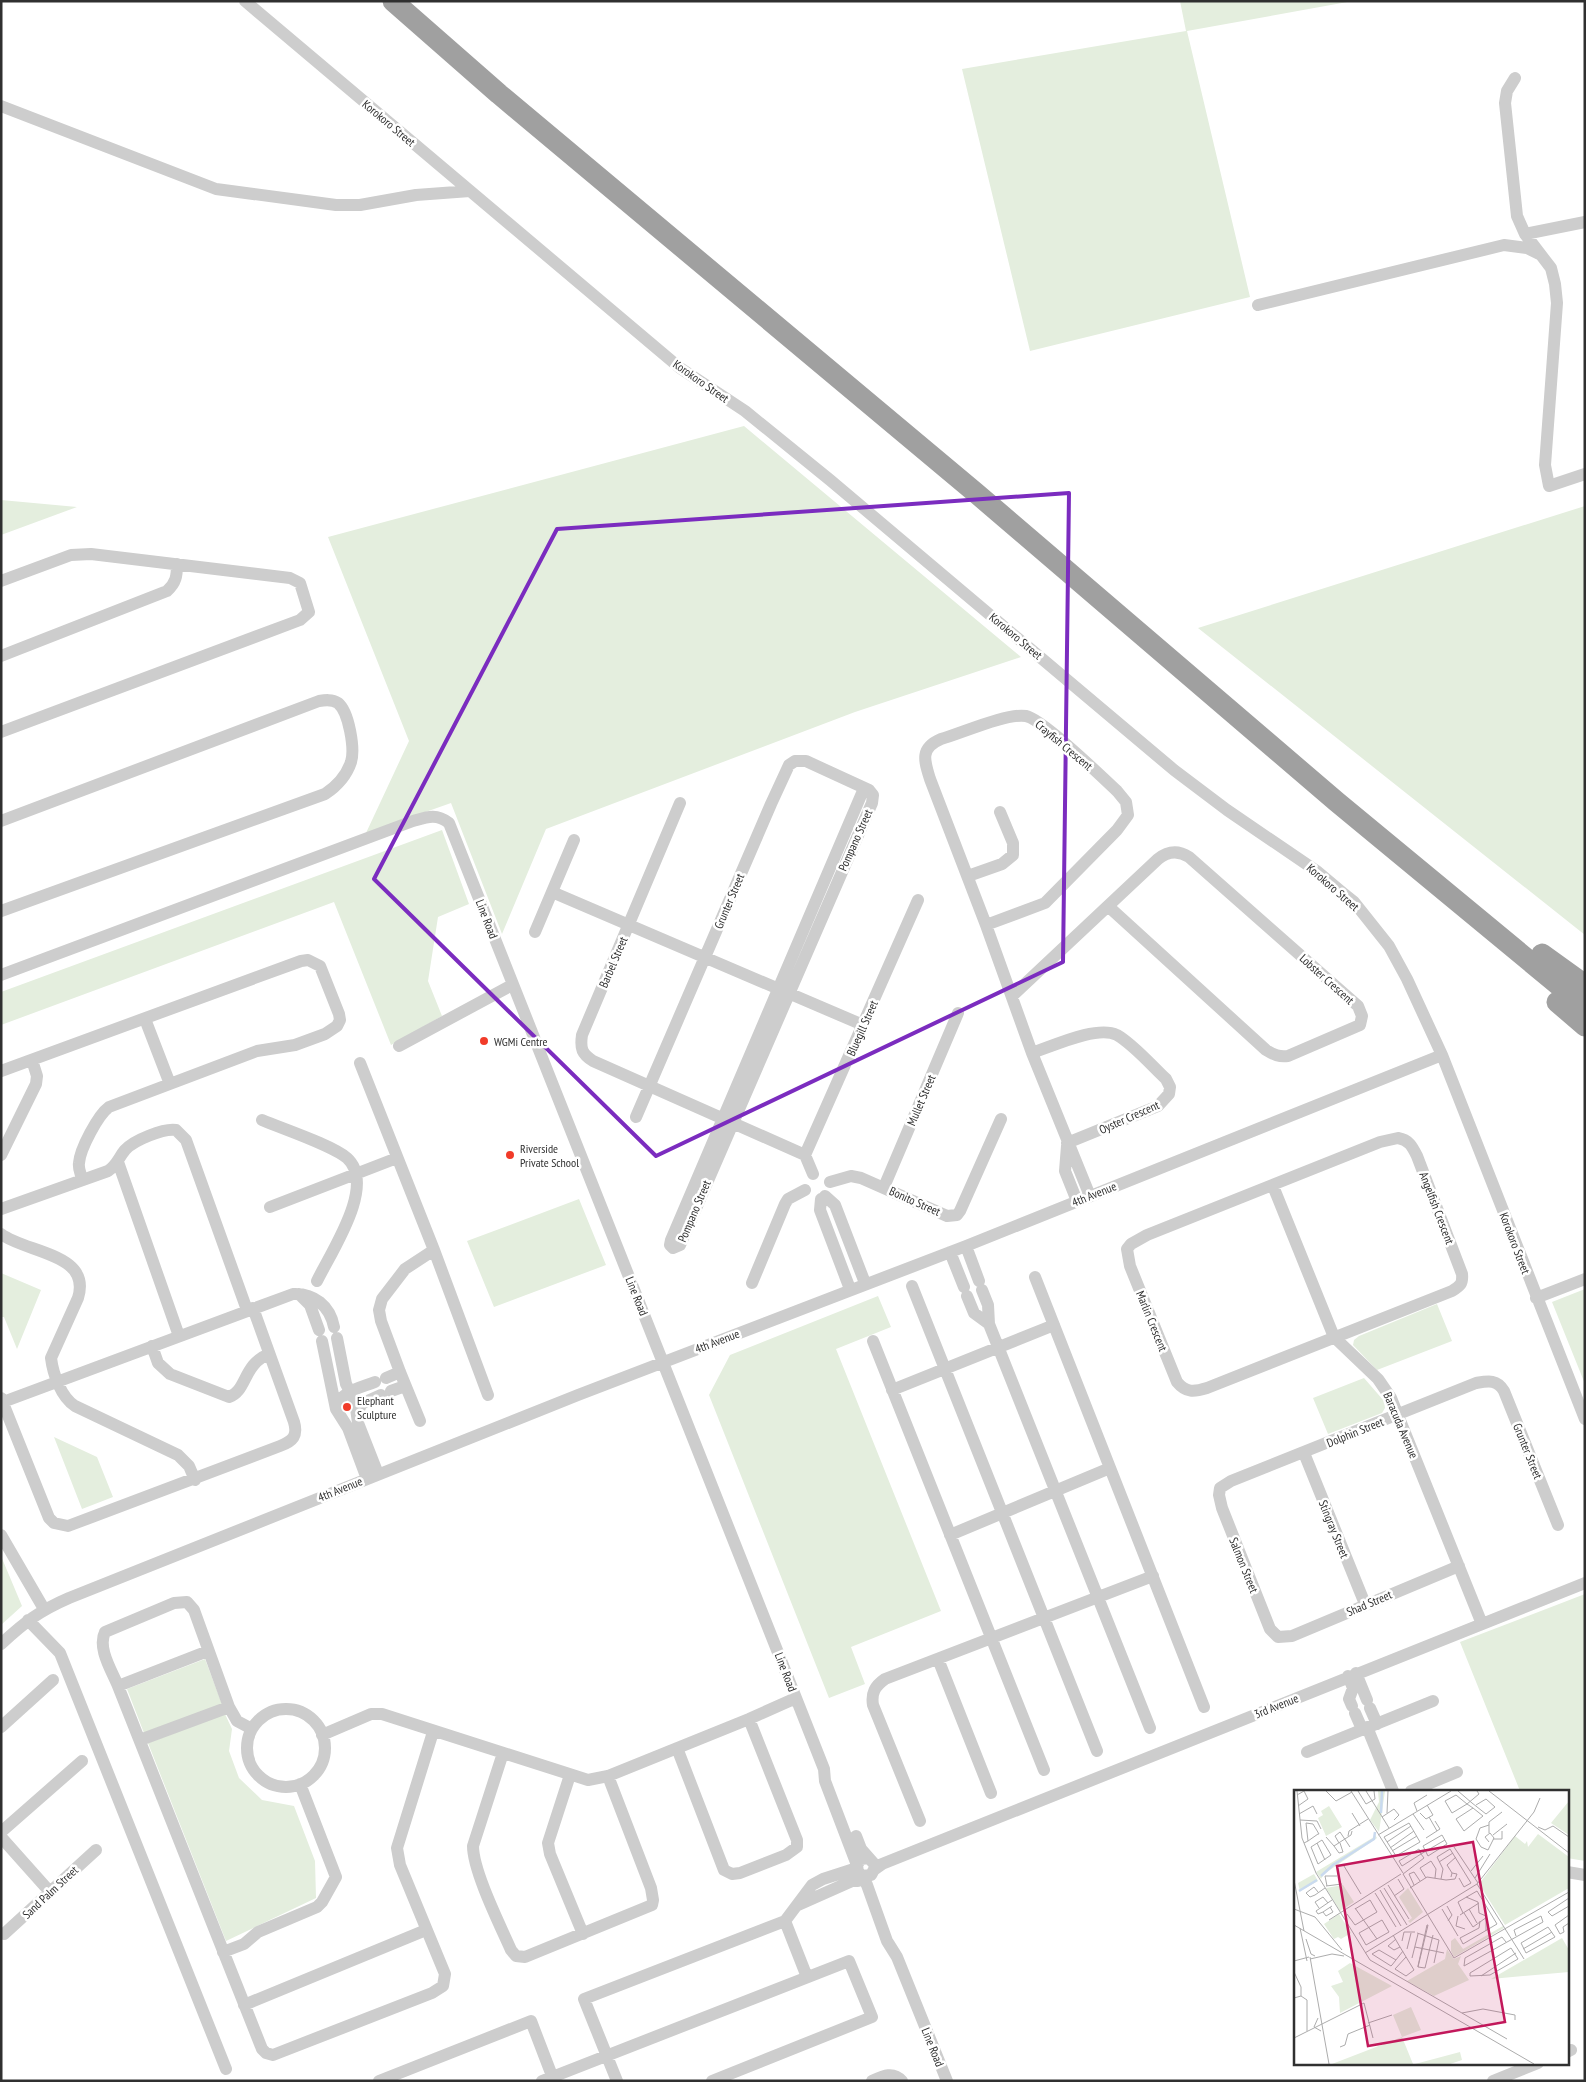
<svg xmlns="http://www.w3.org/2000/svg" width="1586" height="2082" font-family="'PT Sans Narrow',sans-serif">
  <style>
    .green { fill: #e4eede }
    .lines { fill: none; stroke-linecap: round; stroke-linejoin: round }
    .minor { stroke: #cdcdcd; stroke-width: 12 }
    .trunk { stroke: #a0a0a0; stroke-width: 21 }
    .marked { fill: none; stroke: #7b2cbf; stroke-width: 4; stroke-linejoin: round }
    .poi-dot { fill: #f13b29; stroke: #fff; stroke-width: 2 }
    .labels { text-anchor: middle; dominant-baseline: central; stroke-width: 5; stroke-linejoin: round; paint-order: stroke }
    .street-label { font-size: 12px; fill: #303030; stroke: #fff }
    .poi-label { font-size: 12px; fill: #303030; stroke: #fff; text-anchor: start }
    .inset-river { fill: none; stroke: #c9daef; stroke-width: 2.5 }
    .inset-road { fill: none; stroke: #acacac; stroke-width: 1 }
    .view { fill: #c2185b; fill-opacity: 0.15; stroke: #c2185b; stroke-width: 2.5 }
    .inset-edge { fill: none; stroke: #303030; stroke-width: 2.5 }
  </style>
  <rect width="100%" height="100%" fill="#fff"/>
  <path class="green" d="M 1180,1 L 1353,1 L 1187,31 L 1250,297 L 1030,351 L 962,69 L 1186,31 Z
    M 744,426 L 1021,657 L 855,712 L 546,829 L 502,934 L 451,803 L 366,833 L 409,741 L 328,537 Z
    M 1,500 L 77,507 L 1,535 Z
    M 1585,506 L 1585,935 L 1198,628 Z
    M 442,830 L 469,904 L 438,917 L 428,981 L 442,1016 L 391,1045 L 334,902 L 1,1025 L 1,992 Z
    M 579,1199 L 606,1265 L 494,1307 L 467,1241 Z
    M 1,1273 L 41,1290 L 17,1349 L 4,1317 L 1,1317 Z
    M 1585,1289 L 1585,1384 L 1552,1302 Z
    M 878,1296 L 891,1327 L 836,1349 L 941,1611 L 851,1647 L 865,1684 L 829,1698 L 709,1395 L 730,1355 Z
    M 1437,1304 L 1452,1341 L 1377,1370 L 1353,1345 L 1354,1340 L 1359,1336 Z
    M 1364,1378 L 1384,1401 L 1385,1408 L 1382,1413 L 1328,1434 L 1313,1398 Z
    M 54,1437 L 97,1457 L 113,1497 L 82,1509 Z
    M 1,1556 L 22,1606 L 1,1625 Z
    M 1585,1594 L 1585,1861 L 1567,1858 L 1567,1791 L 1520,1791 L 1460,1642 Z
    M 205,1659 L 222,1704 L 144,1733 L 127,1689 Z
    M 225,1714 L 232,1729 L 229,1751 L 239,1778 L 262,1800 L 294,1806 L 315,1861 L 316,1898 L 226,1941 L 148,1743 Z"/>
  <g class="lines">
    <path class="minor" d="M 245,1 L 680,368 L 745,411 L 830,480 L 1174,770 L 1227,810 L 1318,872 L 1343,893 L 1354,902 L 1389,946 L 1407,979 L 1442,1055 L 1585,1419
      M 1515,78 L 1507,91 L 1505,103 L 1517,216 L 1525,234 L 1551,268 L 1555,284 L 1557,303 L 1545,465 L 1549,486 L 1585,474
      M 1,106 L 216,189 L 336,205 L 360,205 L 416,195 L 470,191
      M 1525,234 L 1585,222
      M 1258,305 L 1504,245 L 1527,248 L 1539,254
      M 1,581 L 71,555 L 91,554 L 290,578 L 300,583 L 309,612 L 300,620 L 1,732
      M 1,656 L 167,591 C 176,583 177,576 177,564
      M 869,790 L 873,795 L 872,803 L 680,1245 L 673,1248 L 670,1245 L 671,1240 L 862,793 Z
      M 680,803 L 582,1035 C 580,1049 582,1054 593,1061 L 805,1155 L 813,1174
      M 1,821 L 319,701 C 325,700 332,699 338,703 C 349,712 355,749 351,762 C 346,777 337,786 325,794 L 1,911
      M 968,876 L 1002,864 L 1013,855 L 1013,843 L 1000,812
      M 552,892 L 863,1025
      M 986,925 L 1045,903 L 1117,830 L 1128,815 L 1126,802 L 1117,791 C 1101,776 1042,719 1026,716 C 1006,713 962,733 941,739 C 920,748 924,760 930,779 L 986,925 L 1032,1053 L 1090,1196
      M 535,932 L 574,840
      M 1,975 L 413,821 C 427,817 436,813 449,823 L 796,1698 L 824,1769 L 825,1781 L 857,1865
      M 1012,996 L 1158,859 C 1168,851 1178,850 1189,857 L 1358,1006 L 1362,1016 L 1360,1025 L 1288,1056 C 1279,1057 1274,1055 1266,1050 L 1109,907
      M 145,1019 L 170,1084
      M 399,1046 L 512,985
      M 1032,1053 C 1053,1046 1097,1025 1117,1035 C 1133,1044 1152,1066 1166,1079 L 1170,1087 L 1169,1094 L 1158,1106 L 1067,1143
      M 360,1063 L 434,1250 L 488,1395
      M 1,1071 L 301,961 L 308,960 L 320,966 L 339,1014 L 340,1020 L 337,1026 L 325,1034 L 295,1045 L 257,1051 L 109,1107 C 98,1115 80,1149 79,1163 C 78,1169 81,1174 82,1179
      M 636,1117 L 771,804 L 789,765 L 795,761 L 806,761 L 869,790
      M 262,1120 C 283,1129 332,1145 347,1158 C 377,1185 331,1252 317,1281
      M 1398,1138 C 1409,1140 1412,1146 1417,1156 L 1462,1274 C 1463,1284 1460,1286 1452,1291 L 1207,1388 C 1194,1392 1186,1393 1177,1382 L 1130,1266 L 1127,1249 L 1131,1244 L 1147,1235 L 1380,1142 Z
      M 1067,1146 L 1065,1171 L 1077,1201
      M 1,1155 L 36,1084 L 37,1076 L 32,1060
      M 805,1155 L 918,900
      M 118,1162 L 179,1336
      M 830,1182 L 851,1176 L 861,1178 L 947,1216 L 957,1215 L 960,1211 L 1001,1119
      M 1273,1186 L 1334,1337 L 1378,1379 L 1391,1398 L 1482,1624
      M 884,1187 L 958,1013
      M 825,1196 L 835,1205 L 865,1283
      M 821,1199 L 820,1210 L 850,1289
      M 270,1207 L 397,1158
      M 1,1209 L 108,1171 C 117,1165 119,1157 125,1150 C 134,1140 164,1128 176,1130 L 186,1140 L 247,1310
      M 1,1234 C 26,1253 92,1253 78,1298 L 51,1358 C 53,1374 61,1397 75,1406 L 178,1455 L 189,1466 L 195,1480
      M 966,1246 L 979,1281
      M 950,1252 L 964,1287
      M 1035,1277 L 1204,1707
      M 752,1283 L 785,1204 L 788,1199 L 805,1190
      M 912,1286 L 1097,1751
      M 982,1290 L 988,1305 L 989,1324 L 1150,1728
      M 299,1294 L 310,1305 L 319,1330
      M 967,1296 L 974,1313 L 989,1324
      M 1536,1298 L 1585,1279
      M 337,1338 L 346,1384 L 355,1401 L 358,1423 L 378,1474
      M 322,1341 L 336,1409 L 348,1428 L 367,1479
      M 873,1341 L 1044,1770
      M 152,1346 L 158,1363 L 170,1374 L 229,1397 C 247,1391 243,1364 269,1354
      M 386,1378 L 400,1372
      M 892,1390 L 1054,1325
      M 391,1391 L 405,1386
      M 1,1398 L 49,1518 L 54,1523 L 68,1526 L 280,1446 C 293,1441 298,1436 294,1422 L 253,1308
      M 3,1402 L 293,1294 C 314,1293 330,1306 334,1327
      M 336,1409 C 340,1391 360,1388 375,1382
      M 358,1413 L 361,1404 L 381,1395
      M 420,1421 L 400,1372 L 381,1321 L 379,1310 L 382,1299 L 405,1269 L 434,1250
      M 1304,1453 L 1365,1604
      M 1,1535 L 44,1609
      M 950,1535 L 1110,1468
      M 1459,1566 L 1292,1636 L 1278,1637 L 1270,1629 L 1222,1508 L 1219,1495 L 1220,1488 L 1231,1481 L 1476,1383 C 1488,1381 1497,1379 1504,1391 L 1558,1525
      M 28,1620 L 60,1653 L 226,2069
      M 1,1644 C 25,1622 39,1611 69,1598 L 578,1395 L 966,1246 L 1442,1055
      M 938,1659 L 991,1793
      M 1356,1673 L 1367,1700
      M 1348,1676 L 1353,1688 L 1349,1699 L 1352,1706
      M 118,1686 L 208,1651
      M 229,1707 L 194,1610 L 187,1602 L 174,1603 L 105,1632 C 97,1648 112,1671 118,1686 L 262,2049 L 266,2053 L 273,2055 L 432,1993 L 443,1986 L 445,1974 L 400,1865 L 397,1848 L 433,1732
      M 1370,1708 L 1377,1724
      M247 1748a39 39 0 1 1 78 0a39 39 0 1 1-78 0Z
      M 1355,1713 L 1362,1729
      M 1,1727 L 53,1680
      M 1367,1727 L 1393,1791
      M 322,1735 L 371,1714 L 382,1714 L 588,1780 L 608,1776 L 749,1719 L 796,1698
      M 140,1740 L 229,1707 L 237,1721 L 252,1729
      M 677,1748 L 724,1870 L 732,1874 L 740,1873 L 786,1855 L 797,1847 L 797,1840 L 749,1719
      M 1307,1752 L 1433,1701
      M 503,1753 L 473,1846 C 473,1871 500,1925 511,1950 L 516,1956 L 525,1957 L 652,1905 L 653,1900 L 651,1888 L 608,1776
      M 570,1775 L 548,1843 L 550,1854 L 583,1934
      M 1411,1791 L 1457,1772
      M 920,1821 L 873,1705 C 871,1693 875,1686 885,1679 L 1153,1576
      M 1,1832 L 82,1761
      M 856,1836 L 861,1849 L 876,1866 L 871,1875 L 862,1876 L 858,1872 L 857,1865 L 861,1859 L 868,1858
      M 1,1837 L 50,1892
      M 875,1869 L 882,1864 L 1585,1583
      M 1567,1872 L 1585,1875
      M 852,1881 L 862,1876 L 867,1885 L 887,1941 L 897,1957 L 947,2081
      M 798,1905 L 852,1881 L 858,1881
      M 785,1921 L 807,1977
      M 4,1934 L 96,1850
      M 223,1952 L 244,1944 L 258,1932 L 317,1907 L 322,1902 L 336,1877 L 300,1784
      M 244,2005 L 426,1930
      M 1567,2052 L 1571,2050
      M 379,2081 L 531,2021 L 554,2081
      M 542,2081 L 849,1961 L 872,2017 L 712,2081
      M 617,2081 L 584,1999 L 785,1921 L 812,1885 L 823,1879 L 857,1868
      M 872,2081 C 883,2076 893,2071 902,2081
      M 1493,2081 L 1538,2063"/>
    <path class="trunk" d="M 393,1 L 499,94 L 976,493 L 1337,802 L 1585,1007
      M 1542,954 L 1585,985
      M 1557,1002 L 1585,1026"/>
  </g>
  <path class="marked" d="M 1069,493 L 1063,962 L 656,1156 L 374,879 L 557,529 Z"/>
  <g class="poi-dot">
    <circle cx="484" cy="1041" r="5"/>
    <circle cx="510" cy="1155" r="5"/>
    <circle cx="347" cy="1407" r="5"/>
  </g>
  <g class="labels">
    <g class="street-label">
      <text transform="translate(389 123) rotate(40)">Korokoro Street</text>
      <text transform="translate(701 381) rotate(35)">Korokoro Street</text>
      <text transform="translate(1016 636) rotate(40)">Korokoro Street</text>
      <text transform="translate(1064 745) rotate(40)">Crayfish Crescent</text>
      <text transform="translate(855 840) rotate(-66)">Pompano Street</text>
      <text transform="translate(1333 887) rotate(41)">Korokoro Street</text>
      <text transform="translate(729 901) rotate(-67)">Grunter Street</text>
      <text transform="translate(487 919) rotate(69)">Line Road</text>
      <text transform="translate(613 962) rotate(-67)">Barbel Street</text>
      <text transform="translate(1327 979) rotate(42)">Lobster Crescent</text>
      <text transform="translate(862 1028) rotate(-66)">Bluegill Street</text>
      <text transform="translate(921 1100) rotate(-67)">Mullet Street</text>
      <text transform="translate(1129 1117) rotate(-24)">Oyster Crescent</text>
      <text transform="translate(1094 1194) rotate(-22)">4th Avenue</text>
      <text transform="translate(915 1201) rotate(24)">Bonito Street</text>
      <text transform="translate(1437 1208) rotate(69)">Angelfish Crescent</text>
      <text transform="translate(694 1211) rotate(-67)">Pompano Street</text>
      <text transform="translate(1515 1243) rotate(69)">Korokoro Street</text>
      <text transform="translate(637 1296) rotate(68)">Line Road</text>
      <text transform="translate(1152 1321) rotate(68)">Marlin Crescent</text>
      <text transform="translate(717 1341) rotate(-21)">4th Avenue</text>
      <text transform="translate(1401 1425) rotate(67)">Baracuda Avenue</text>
      <text transform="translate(1355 1432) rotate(-22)">Dolphin Street</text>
      <text transform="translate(1528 1451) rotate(68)">Grunter Street</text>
      <text transform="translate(340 1489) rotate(-22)">4th Avenue</text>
      <text transform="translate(1334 1529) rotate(68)">Stingray Street</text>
      <text transform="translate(1244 1565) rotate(68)">Salmon Street</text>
      <text transform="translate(1369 1603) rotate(-23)">Shad Street</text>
      <text transform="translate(786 1672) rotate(69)">Line Road</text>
      <text transform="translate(1276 1706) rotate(-22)">3rd Avenue</text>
      <text transform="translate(50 1892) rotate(-43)">Sand Palm Street</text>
      <text transform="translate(933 2047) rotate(68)">Line Road</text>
    </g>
    <g class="poi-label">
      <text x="494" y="1041">WGMi Centre</text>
      <text x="520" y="1148">Riverside<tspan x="520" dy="14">Private School</tspan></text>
      <text x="357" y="1400">Elephant<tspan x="357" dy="14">Sculpture</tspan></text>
    </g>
  </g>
  <g transform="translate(1294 1790)">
    <rect width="275" height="275" fill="#fff"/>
    <path d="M 84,1 L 91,1 L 85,42 L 76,30 L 85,12 ZM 275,11 L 275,45 L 257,33 ZM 35,16 L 48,37 L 32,46 L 24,28 L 29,25 L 27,21 ZM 80,43 L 83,48 L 30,84 L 27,89 L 22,82 L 80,47 ZM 244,44 L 275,67 L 275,98 L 211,135 L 185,94 L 221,46 L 231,54 L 233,51 L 234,57 ZM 20,84 L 24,91 L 6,101 L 4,93 ZM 49,95 L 60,112 L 46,121 L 32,98 ZM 114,98 L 129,122 L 116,133 L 114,131 L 118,128 L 105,107 ZM 45,124 L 57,143 L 47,149 L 44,147 L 40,149 L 30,134 ZM 209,136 L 210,138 L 160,167 L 157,161 L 157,151 L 161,148 L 169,159 ZM 268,148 L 275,160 L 275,182 L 197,189 ZM 153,159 L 160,169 L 167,166 L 164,174 L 175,190 L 140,206 L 113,191 L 151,169 ZM 56,173 L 98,196 L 46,223 L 45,207 L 37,196 L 49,192 L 44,181 ZM 117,217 L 127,240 L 108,247 L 119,274 L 38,274 L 108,247 L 99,225 ZM 166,262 L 168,270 L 156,274 L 121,274 Z" fill="#e4eede"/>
    <path class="inset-river" d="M 87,23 L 88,1M 27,86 L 39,75 L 80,49 L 81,42M 5,101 L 23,90"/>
    <path class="inset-road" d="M 3,1 L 8,48 L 22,83 L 76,170 L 213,249M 32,1 L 42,11 L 58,2M 57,1 L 109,83M 64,1 L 72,14 L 81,9 L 80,1M 72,1 L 95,38M 164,1 L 178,13 L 192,24 L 201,17 L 192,9 L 182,15M 195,1 L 275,63M 3,5 L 10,1 L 14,9 L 4,16M 179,18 L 162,29 L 170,41 L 189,26 L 179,18 L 173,14 L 162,5 L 151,11 L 158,23 L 173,14 L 185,4 L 183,1M 123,21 L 120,13 L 133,5M 58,23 L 66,36M 93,23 L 94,1M 126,23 L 132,29 L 139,25 L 133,15M 5,24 L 19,16 L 23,24M 119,24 L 130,40M 88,27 L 100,19 L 105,25 L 100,30M 135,27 L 143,41M 6,30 L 23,31 L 27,39M 115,33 L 126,52 L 102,66 L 90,47 ZM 195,35 L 186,38 L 182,49 L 187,57 L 194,60 L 200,48 L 196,43 L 191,47 L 195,52M 244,37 L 251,40 L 259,36 L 275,47M 195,43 L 195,32 L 208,22M 84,45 L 157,1M 148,45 L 153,54 L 134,66 L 129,56 ZM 199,45 L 213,34M 54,46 L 55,41 L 74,29M 32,47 L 40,56 L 57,45 L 58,41M 132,48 L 146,39 L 141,31M 199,49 L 208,49 L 208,41M 28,50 L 37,65 L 24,74 L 17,57 ZM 93,52 L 117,36M 10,53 L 14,51 L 24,44 L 25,44 L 19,34 L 12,33 L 14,51M 23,53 L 31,70M 45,53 L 41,46 L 46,42 L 56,57M 40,56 L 45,63 L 49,62 L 46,53M 160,57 L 184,93M 96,58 L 120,41M 98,61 L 123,46M 145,72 L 159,63M 50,76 L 67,104M 177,81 L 189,66M 158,83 L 153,75 L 162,67M 109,84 L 160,168 L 275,102M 109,84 L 130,68 L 127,64 L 125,59 L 105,71 L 108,76 L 127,64 L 151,50M 132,88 L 126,78 L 137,71 L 142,79 L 141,88M 181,88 L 196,64M 147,89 L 149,79 L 143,67 L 156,59 L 177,93 L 170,97 L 165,88M 0,90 L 10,141M 183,94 L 230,169M 94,95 L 115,129M 120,95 L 115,84 L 120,82 L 126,91M 32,96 L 48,94M 33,96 L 31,86 L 43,86M 90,98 L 113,135M 116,98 L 133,87 L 152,90 L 161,89 L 163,84 L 158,83 L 157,87M 86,100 L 107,136M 24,102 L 20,97 L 12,103 L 16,107 L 21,105 L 31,98M 81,103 L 102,137M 100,106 L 110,99 L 104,89M 172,107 L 184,112 L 185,123 L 192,126 L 192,141M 275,108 L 254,122 L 258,126 L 275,116M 153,116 L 158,125 L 154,131M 36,117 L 39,122 L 32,126 L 29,122 L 38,116M 25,118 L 21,112 L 29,107 L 34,113M 61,118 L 83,149M 0,119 L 21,127 L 48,160M 148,119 L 164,146M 175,119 L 183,133M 29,122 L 24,124 L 22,121 L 38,110M 169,123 L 164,112 L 183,101 L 203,134 L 169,154 L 166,148 L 185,138 L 186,131M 170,123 L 179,137 L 193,127M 53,124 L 61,135 L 83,122 L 76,110 L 61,119M 166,125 L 185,113M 275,125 L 261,135 L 266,144 L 270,142 L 269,137 L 275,133M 164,126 L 162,136 L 171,139M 35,130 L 107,84M 88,130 L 95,142 L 72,155 L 65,143 ZM 0,135 L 240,274M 133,135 L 134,135 L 124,177 L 124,176 ZM 254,137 L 261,147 L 232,163 L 227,153 ZM 6,138 L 13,171M 123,143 L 145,150 L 140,173M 99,145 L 106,157 L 120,180 L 112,186 L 101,179 L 112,167M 12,149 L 17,164 L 21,166M 102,149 L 94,156 L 100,160 L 106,157M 108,151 L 110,142 L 121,142M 212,152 L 208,147 L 171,168 L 170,176 L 249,132 L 247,126 L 220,140 L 222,146M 121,157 L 150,163M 217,158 L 224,169 L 196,185 L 176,186 L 176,183 ZM 113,159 L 117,143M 229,159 L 258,142M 71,163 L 183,94 L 240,22 L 246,8M 16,167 L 35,274M 118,168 L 124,144M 16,169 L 38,164 L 50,166M 102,170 L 85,160 L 78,164 L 97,176 L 98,175 L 109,161M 0,171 L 15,167M 124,177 L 131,178 L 139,145M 0,182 L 7,197 L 7,206M 187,186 L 222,163M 0,208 L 7,206 L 13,210 L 13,241M 168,223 L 189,219 L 221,225 L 221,230M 24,228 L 20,237 L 27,241M 74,233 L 98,225M 0,248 L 70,213 L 79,248M 46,257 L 51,255 L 54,244 L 76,235"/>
    <path class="view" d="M 179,52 L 211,232 L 74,256 L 43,76 Z"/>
    <rect width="275" height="275" class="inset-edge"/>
  </g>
  <rect width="1586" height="2082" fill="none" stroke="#303030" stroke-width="5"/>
</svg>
